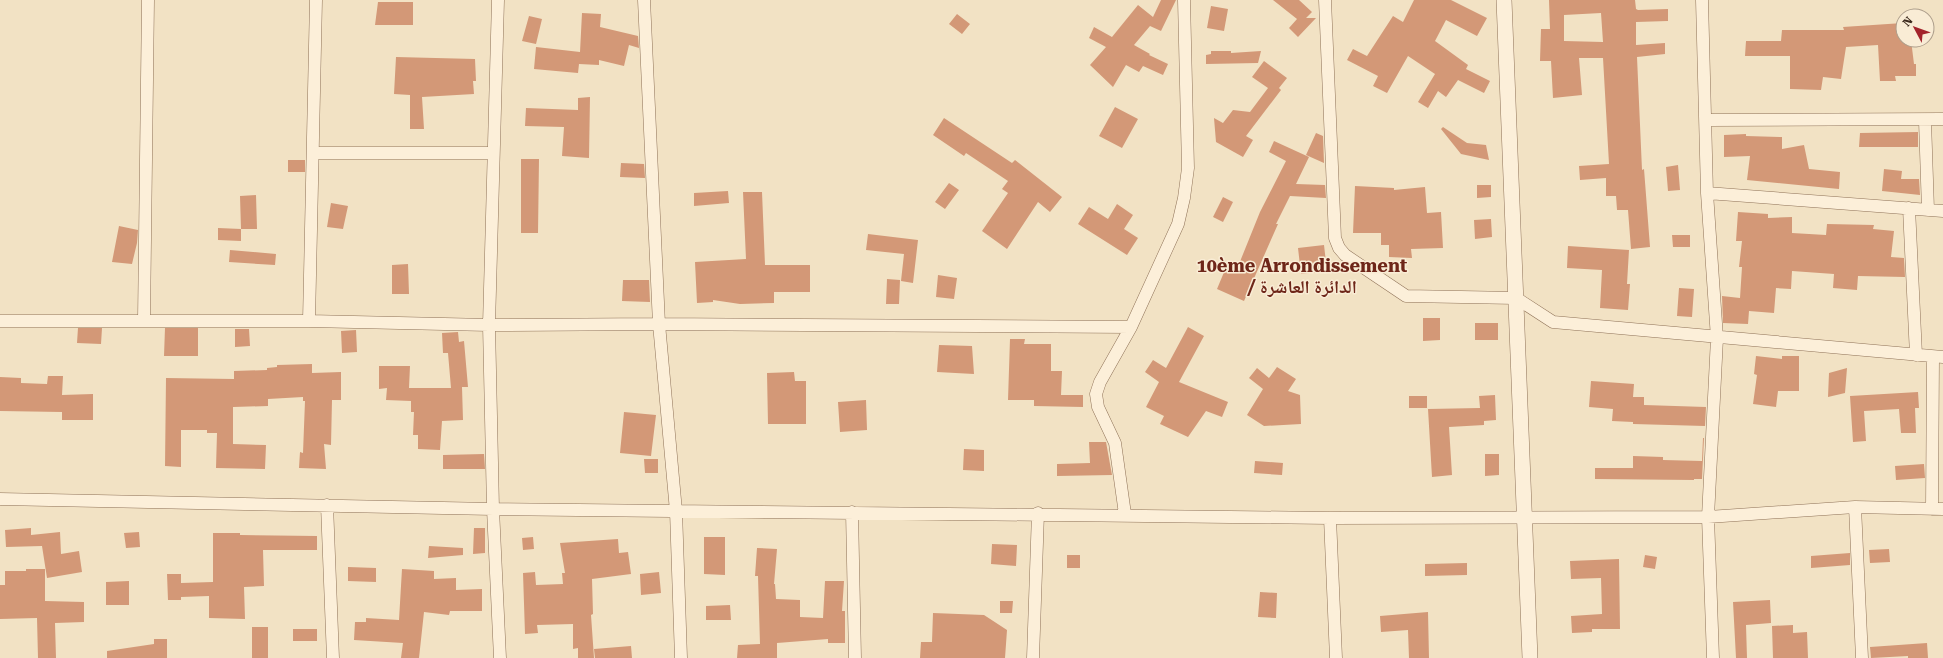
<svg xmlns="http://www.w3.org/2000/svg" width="1943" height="658" font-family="'Roboto Serif','Noto Naskh Arabic',serif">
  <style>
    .building { fill: #d39877; fill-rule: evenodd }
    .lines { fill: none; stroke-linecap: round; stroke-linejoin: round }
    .minor-casing { stroke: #8f7258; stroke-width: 13 }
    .tertiary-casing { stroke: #8f7258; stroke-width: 16 }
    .minor { stroke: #fcefd9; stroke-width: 12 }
    .tertiary { stroke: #fcefd9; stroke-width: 15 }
    .labels { text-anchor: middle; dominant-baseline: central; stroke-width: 3; stroke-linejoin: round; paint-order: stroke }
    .district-label { font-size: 18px; font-weight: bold; fill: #6e2619; stroke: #f9ecd5 }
  </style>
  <rect width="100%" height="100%" fill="#f2e2c4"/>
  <path class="building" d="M 1161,0 L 1176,0 L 1161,31 L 1150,26 L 1134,45 L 1150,54 L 1149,55 L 1168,64 L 1163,75 L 1143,66 L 1139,72 L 1126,65 L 1113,87 L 1090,65 L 1106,47 L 1089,38 L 1094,27 L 1112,37 L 1138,5 L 1153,17 Z
    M 1273,0 L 1299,0 L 1312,12 L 1306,18 L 1316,18 L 1298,37 L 1289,28 L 1297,19 Z
    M 1414,0 L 1451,0 L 1487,18 L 1477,36 L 1446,20 L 1435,41 L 1468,65 L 1466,69 L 1490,81 L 1484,93 L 1458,80 L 1446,97 L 1438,91 L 1428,108 L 1418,102 L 1435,74 L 1408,56 L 1387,93 L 1373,86 L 1378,76 L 1347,60 L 1353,49 L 1367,56 L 1393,16 L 1403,22 Z
    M 1549,0 L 1635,0 L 1636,9 L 1638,10 L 1668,9 L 1668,21 L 1636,22 L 1636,45 L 1665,43 L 1665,54 L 1637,57 L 1642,170 L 1644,169 L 1650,247 L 1631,249 L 1628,210 L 1617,210 L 1616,196 L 1606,196 L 1606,178 L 1580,180 L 1579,166 L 1609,164 L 1603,58 L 1579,58 L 1582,95 L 1553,98 L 1551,61 L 1540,61 L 1541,29 L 1550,29 ZM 1601,13 L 1603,42 L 1564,41 L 1564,15 Z
    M 378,2 L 413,2 L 413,25 L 375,25 Z
    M 1211,6 L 1228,9 L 1224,31 L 1207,28 Z
    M 582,13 L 601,14 L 600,27 L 638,36 L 639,48 L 629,45 L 624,66 L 599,60 L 599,65 L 579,64 L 578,73 L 534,69 L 536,47 L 580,52 Z
    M 957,14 L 970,24 L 962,34 L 949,24 Z
    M 529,16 L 542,19 L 536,44 L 522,41 Z
    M 1903,23 L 1903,40 L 1911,40 L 1914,64 L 1916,64 L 1916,76 L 1895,76 L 1896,81 L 1880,81 L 1878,45 L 1846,47 L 1841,79 L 1823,77 L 1821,90 L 1790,89 L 1790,56 L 1745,56 L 1746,41 L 1781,41 L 1782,30 L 1844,30 L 1843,27 Z
    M 1211,51 L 1231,51 L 1231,53 L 1261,51 L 1258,63 L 1206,64 L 1206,55 L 1211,54 Z
    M 396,57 L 475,59 L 476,81 L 473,81 L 474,94 L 422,97 L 424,129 L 410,129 L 410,95 L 394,94 Z
    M 1264,61 L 1287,78 L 1279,88 L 1281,90 L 1246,136 L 1253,140 L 1243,157 L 1216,142 L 1214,118 L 1223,123 L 1233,110 L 1250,112 L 1268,88 L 1252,77 Z
    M 590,97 L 589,158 L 562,156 L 564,127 L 525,126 L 526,108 L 578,110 L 578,98 Z
    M 1115,107 L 1138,119 L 1122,148 L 1099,136 Z
    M 944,118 L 1012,163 L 1015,160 L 1062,197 L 1050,212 L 1038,202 L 1007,249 L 982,231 L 1008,193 L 1002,189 L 1008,181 L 966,153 L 964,156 L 933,135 Z
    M 1443,127 L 1467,143 L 1486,145 L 1489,160 L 1461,154 L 1441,129 Z
    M 1918,132 L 1918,147 L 1859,147 L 1860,133 Z
    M 1316,133 L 1323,136 L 1324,163 L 1306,155 Z
    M 1746,134 L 1746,136 L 1782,137 L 1782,149 L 1804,145 L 1809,169 L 1840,172 L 1839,189 L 1747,180 L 1750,156 L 1724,157 L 1724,135 Z
    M 1274,141 L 1309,157 L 1296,184 L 1325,185 L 1326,198 L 1290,196 L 1276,224 L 1278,224 L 1244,301 L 1217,289 L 1227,265 L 1237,269 L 1260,212 L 1286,161 L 1269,152 Z
    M 521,159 L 539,159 L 538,233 L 521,233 Z
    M 288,160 L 305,160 L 305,172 L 288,172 Z
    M 621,163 L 644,164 L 645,178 L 620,177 Z
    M 1678,165 L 1680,190 L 1668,191 L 1666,167 Z
    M 1884,169 L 1902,171 L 1901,179 L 1919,179 L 1920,195 L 1882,191 Z
    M 949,183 L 959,190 L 945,209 L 935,202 Z
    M 1477,185 L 1491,185 L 1491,197 L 1477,198 Z
    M 1355,186 L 1394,188 L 1394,190 L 1425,187 L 1427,213 L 1441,212 L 1443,248 L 1411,249 L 1412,258 L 1389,257 L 1389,245 L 1381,245 L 1381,233 L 1353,233 Z
    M 728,191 L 729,203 L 694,206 L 694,193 Z
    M 743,192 L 762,192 L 765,265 L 810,265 L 810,292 L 774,292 L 774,303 L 740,304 L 713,300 L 713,302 L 697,303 L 695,262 L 746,259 Z
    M 256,195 L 257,229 L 241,229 L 240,196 Z
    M 1223,197 L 1233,202 L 1223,222 L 1213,217 Z
    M 331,203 L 348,206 L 343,229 L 327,227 Z
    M 1117,204 L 1133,215 L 1124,229 L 1138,238 L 1127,255 L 1078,224 L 1089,207 L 1108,219 Z
    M 1738,212 L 1768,214 L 1768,218 L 1792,217 L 1792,233 L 1826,235 L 1827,224 L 1874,225 L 1873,229 L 1894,231 L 1891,257 L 1904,258 L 1905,277 L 1858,276 L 1857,290 L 1833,288 L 1834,274 L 1792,271 L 1791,289 L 1776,288 L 1774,313 L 1749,311 L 1748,324 L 1723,323 L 1722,296 L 1740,298 L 1742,267 L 1739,267 L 1742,241 L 1736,241 Z
    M 1491,219 L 1492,237 L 1475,239 L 1474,220 Z
    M 119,226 L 138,230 L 137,243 L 132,264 L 112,262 Z
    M 218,228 L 241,229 L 241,241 L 218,240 Z
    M 868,234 L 918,240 L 913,283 L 901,281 L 904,254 L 866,250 Z
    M 1672,235 L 1690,235 L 1690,247 L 1673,247 Z
    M 1324,245 L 1327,271 L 1301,274 L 1298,248 Z
    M 1568,246 L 1629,250 L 1627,284 L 1630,284 L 1628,310 L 1600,308 L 1602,270 L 1567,268 Z
    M 230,250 L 276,254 L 275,265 L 229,262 Z
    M 408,264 L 409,294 L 392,294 L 392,265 Z
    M 938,275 L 957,278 L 954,299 L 936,297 Z
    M 887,279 L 900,280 L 899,304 L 886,304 Z
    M 623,280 L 649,280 L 650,302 L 622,301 Z
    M 1679,288 L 1694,289 L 1692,317 L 1677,316 Z
    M 1423,318 L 1440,318 L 1440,340 L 1423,341 Z
    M 1475,323 L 1498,323 L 1498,340 L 1475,340 Z
    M 1188,327 L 1204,336 L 1179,382 L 1228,402 L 1222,417 L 1206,411 L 1188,437 L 1160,424 L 1164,416 L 1146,407 L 1159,382 L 1145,372 L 1153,360 L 1166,368 Z
    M 78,328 L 102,328 L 101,344 L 77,343 Z
    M 165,328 L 198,328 L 198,356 L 164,356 Z
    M 235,329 L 249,329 L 250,346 L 235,347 Z
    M 356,330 L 357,352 L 342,353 L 341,331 Z
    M 458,332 L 459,342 L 464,341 L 468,387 L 462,387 L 463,420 L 442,421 L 440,450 L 418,449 L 418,435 L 413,435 L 414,412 L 411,412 L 411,401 L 386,400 L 387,388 L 379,389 L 379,366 L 410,366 L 409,388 L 451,388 L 448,353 L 443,353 L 442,333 Z
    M 1010,339 L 1025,339 L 1024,344 L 1051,344 L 1051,371 L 1062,371 L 1061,395 L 1083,395 L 1083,407 L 1034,406 L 1034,400 L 1008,400 Z
    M 939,345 L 972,346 L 974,374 L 937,372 Z
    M 1756,356 L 1782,359 L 1782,356 L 1799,356 L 1799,391 L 1778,391 L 1776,407 L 1753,404 L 1757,375 L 1754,374 Z
    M 312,364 L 312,373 L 341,372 L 341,400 L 332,400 L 331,445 L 324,444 L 326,469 L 299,468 L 300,452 L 303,453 L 305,401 L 303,401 L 303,397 L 268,399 L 268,406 L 233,407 L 233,444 L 266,445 L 265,469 L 216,468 L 217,433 L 207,433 L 207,430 L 181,430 L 181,467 L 165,466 L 166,378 L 234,379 L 234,371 L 267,370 L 267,368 L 277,367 L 277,365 Z
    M 1277,367 L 1296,379 L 1288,391 L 1300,395 L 1301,424 L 1264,426 L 1247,415 L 1263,389 L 1249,378 L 1257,368 L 1269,378 Z
    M 1847,368 L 1845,393 L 1828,397 L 1829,373 Z
    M 794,372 L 795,381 L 806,381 L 806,424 L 768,424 L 767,373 Z
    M 48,376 L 63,376 L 62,395 L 93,394 L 93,420 L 62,420 L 62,412 L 0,411 L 0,377 L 21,378 L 21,383 L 47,384 Z
    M 1591,381 L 1634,384 L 1633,397 L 1644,397 L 1644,405 L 1706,407 L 1705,426 L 1633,424 L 1633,422 L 1612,421 L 1613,409 L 1589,407 Z
    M 1918,392 L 1919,408 L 1915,408 L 1916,433 L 1901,433 L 1899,409 L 1864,411 L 1866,441 L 1853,442 L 1850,396 Z
    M 1495,395 L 1496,420 L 1484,421 L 1484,425 L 1449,427 L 1452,475 L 1432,477 L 1428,409 L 1480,408 L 1479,396 Z
    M 1409,396 L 1427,396 L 1427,408 L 1409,408 Z
    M 866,400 L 867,430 L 840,432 L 838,402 Z
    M 624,412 L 656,415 L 651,456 L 620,453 Z
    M 1703,438 L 1704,438 L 1702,479 L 1694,479 L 1694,480 L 1595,479 L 1595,468 L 1633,468 L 1633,456 L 1663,457 L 1663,460 L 1702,461 Z
    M 1089,442 L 1106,442 L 1112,475 L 1057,476 L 1057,464 L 1090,463 Z
    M 964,449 L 984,450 L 984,471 L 963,470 Z
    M 484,454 L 485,469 L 443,469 L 443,455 Z
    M 1485,454 L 1499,454 L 1499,475 L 1485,476 Z
    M 644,459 L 658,459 L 658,473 L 645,473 Z
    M 1255,461 L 1283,463 L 1282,475 L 1254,473 Z
    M 1924,464 L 1925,478 L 1896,480 L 1895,466 Z
    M 31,528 L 31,535 L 60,532 L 61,554 L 79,551 L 82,572 L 47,578 L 42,546 L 6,547 L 5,530 Z
    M 474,528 L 485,528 L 485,553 L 473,554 Z
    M 139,532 L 140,547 L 126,548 L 124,533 Z
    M 213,533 L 240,533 L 240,535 L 317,536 L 317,550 L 263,550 L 264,586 L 244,587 L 245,619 L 209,618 L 209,596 L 181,597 L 181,600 L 168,600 L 167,574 L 181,574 L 181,583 L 213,582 Z
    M 533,537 L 534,549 L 523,550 L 522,538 Z
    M 704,537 L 725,537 L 725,575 L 704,574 Z
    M 618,539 L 619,553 L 628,552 L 631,574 L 592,579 L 593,614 L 591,615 L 594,658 L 578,658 L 578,648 L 573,649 L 573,624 L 537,625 L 538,633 L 525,634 L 523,573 L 535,572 L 536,585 L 563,584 L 562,573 L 565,573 L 560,543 Z
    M 992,544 L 1017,545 L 1016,566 L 991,564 Z
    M 429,546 L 463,548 L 463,555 L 428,558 Z
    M 757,548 L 777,549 L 774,584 L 775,584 L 776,599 L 800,600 L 800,617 L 823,618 L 825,581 L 844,581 L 842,611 L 845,611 L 845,643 L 828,643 L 828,639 L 777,643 L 777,658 L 737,658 L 738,645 L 760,644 L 758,576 L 755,576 Z
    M 1889,549 L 1890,562 L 1870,563 L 1869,550 Z
    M 1850,553 L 1850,565 L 1811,568 L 1811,556 Z
    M 1067,555 L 1080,555 L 1080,568 L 1067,568 Z
    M 1645,555 L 1657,557 L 1655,569 L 1643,567 Z
    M 1619,559 L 1620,629 L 1592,629 L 1592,632 L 1572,633 L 1571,616 L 1602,614 L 1601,578 L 1571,579 L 1570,561 Z
    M 1467,563 L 1467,575 L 1425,576 L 1425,564 Z
    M 348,567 L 376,568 L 376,582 L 348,581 Z
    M 26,569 L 45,569 L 45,601 L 84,602 L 84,622 L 55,623 L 56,658 L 38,658 L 37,618 L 0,619 L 0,585 L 5,585 L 5,571 L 26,571 Z
    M 402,569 L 434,571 L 434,579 L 456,578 L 456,590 L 482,589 L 482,611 L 450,611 L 449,615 L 424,612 L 419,658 L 401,658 L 403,643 L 354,640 L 355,622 L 366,622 L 366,618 L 399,620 Z
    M 659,572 L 661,593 L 641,595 L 640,574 Z
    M 129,581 L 129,605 L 106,605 L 106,582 Z
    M 1260,592 L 1277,593 L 1276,618 L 1258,617 Z
    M 1770,600 L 1771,623 L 1746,625 L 1747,658 L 1736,658 L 1733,602 Z
    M 1000,601 L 1013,601 L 1012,613 L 1000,613 Z
    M 730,605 L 731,620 L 706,620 L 706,606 Z
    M 1428,612 L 1429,658 L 1409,658 L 1408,630 L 1381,632 L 1380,616 Z
    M 933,613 L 984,615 L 1007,630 L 1005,658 L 920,658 L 921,642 L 932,642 Z
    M 1793,625 L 1793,633 L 1807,632 L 1808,658 L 1773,658 L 1772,626 Z
    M 252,627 L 268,627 L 268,658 L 252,658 Z
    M 293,629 L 317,629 L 317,641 L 293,641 Z
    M 154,639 L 167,639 L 167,658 L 107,658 L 107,651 L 154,644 Z
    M 1927,643 L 1928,658 L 1908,658 L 1908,656 L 1871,658 L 1870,647 Z
    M 631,646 L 632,658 L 595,658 L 594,649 Z"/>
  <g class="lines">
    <defs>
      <path id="minor" d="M 498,0 L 489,325 L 493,509 L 500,658
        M 644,0 L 659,324 L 676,511 L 681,658
        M 1325,0 L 1335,238 L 1339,248 L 1345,255 L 1406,296 L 1516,298 L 1553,322 L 1943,357
        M 1702,0 L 1707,193 L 1717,338 L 1708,517 L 1713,658
        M 1706,120 L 1943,119
        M 1925,121 L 1928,210
        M 314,153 L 493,153
        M 1707,193 L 1943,211
        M 1909,208 L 1916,355
        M 144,320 L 148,0
        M 0,321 L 309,321 L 489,325 L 659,324 L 1131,327
        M 309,321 L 316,0
        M 0,499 L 493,509 L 1330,518 L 1708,517 L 1855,507 L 1943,509
        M 327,505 L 333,658
        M 1855,507 L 1862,658
        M 1932,509 L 1933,357
        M 852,512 L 855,658
        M 1125,514 L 1115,443 L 1098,407 L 1096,394 L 1100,382 L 1131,327 L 1178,224 L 1184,198 L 1188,168 L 1184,0
        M 1330,518 L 1336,658
        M 1033,658 L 1038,513"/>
      <path id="tertiary" d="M 1504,0 L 1530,658"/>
    </defs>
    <use href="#minor" class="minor-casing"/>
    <use href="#tertiary" class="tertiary-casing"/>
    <use href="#minor" class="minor"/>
    <use href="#tertiary" class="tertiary"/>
  </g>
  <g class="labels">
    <g class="district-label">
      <text x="1302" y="265">10ème Arrondissement<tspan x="1302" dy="21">/ الدائرة العاشرة</tspan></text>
    </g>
  </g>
  <g transform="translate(1915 28) rotate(311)"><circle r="19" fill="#f9ecd5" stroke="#ae9f8c"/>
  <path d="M0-3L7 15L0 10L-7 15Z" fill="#a3232b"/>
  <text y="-6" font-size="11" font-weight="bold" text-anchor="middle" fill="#3d2b1e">N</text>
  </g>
</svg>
